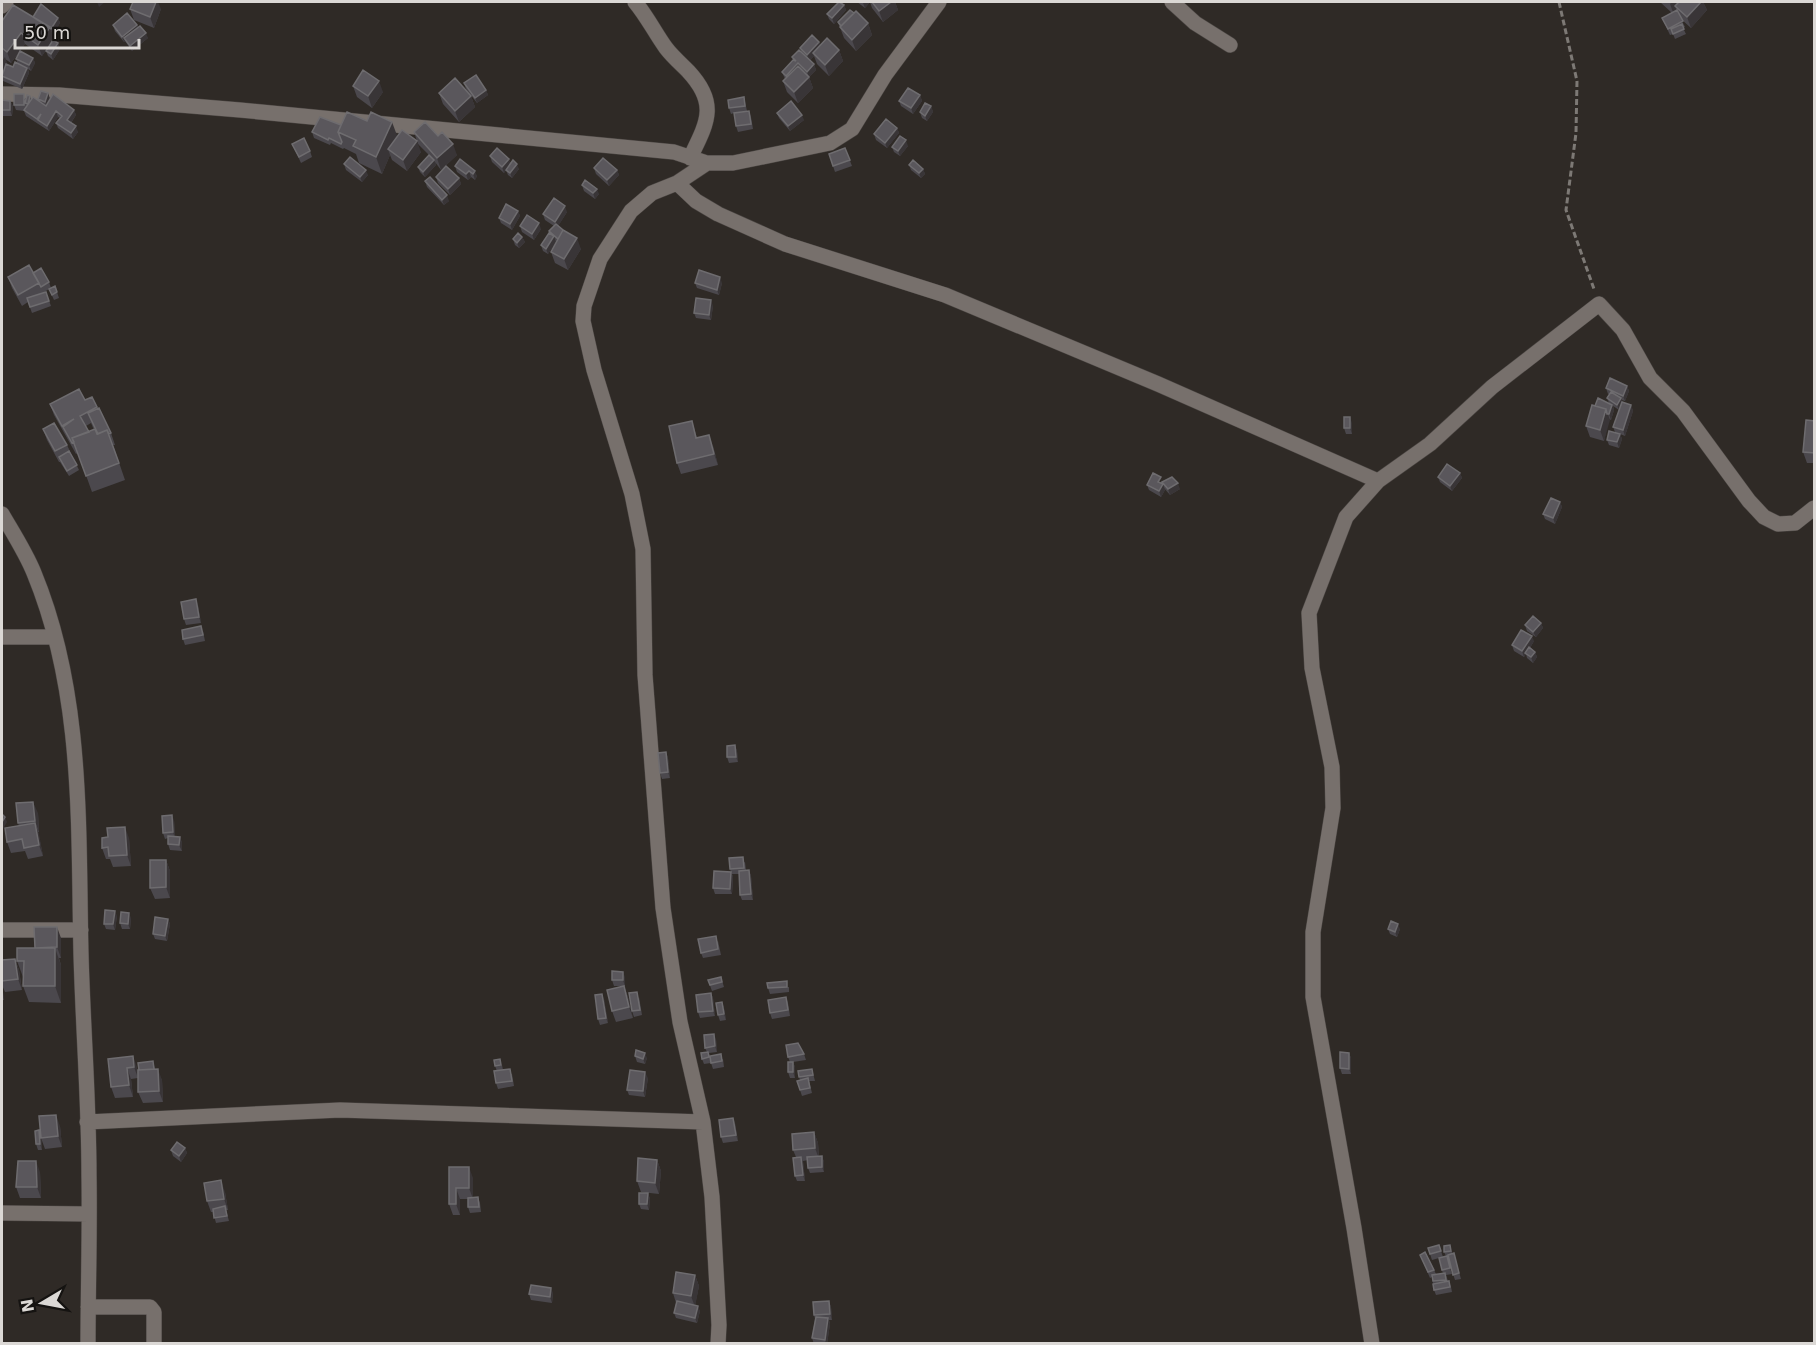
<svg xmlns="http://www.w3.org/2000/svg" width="1816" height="1345" font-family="'DejaVu Sans',sans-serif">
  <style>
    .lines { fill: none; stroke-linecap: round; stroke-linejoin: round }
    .minor-casing { stroke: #4a4542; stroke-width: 16 }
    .path { stroke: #7d7975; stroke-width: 3; stroke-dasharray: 6 3; stroke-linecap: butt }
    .minor { stroke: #77706c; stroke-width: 15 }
    .wall { fill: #4b484d; fill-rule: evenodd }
    .shaded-wall { fill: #393537 }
    .building { fill: #5a575c; stroke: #6e6c6f; stroke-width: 1.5 }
  </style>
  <rect width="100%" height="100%" fill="#2f2a26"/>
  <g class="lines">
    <defs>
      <path id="minor" d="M 635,2 C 647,16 655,33 666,48 C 672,56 681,64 688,71 C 719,104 707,123 690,158
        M 1172,2 L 1195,23 L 1230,45
        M 2,6 L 6,2
        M 2,94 L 59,95 L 240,110 L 674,152 L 707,163 L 733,163 L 830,143 L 852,129 L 885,75 L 939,2
        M 707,163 L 677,183 L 652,193 L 631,211 L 600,259 L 584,306 L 583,321 L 594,370 L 632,494 L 643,549 L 645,675 L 663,908 L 680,1022 L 703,1122 L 712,1197 L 719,1325 L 718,1344
        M 677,183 L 696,201 L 718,214 L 785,244 L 945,295 L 1158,384 L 1378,481
        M 2,514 C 13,533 26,553 34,573 C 84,694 78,826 81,954 C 83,1028 89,1102 89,1176 C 90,1232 88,1288 88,1344
        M 2,637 L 55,637
        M 2,930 L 81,930
        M 87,1122 L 340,1110 L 703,1122
        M 2,1213 L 89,1214
        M 88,1307 L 150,1307 L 154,1312 L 154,1344
        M 1372,1344 L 1354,1228 L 1313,997 L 1313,932 L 1333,808 L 1332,767 L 1312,668 L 1309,613 L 1346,517 L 1378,481 L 1430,444 L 1492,387 L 1599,304 L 1623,330 L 1650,378 L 1683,411 L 1749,501 L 1764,517 L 1778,524 L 1795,523 L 1814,508"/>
    </defs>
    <use href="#minor" class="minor-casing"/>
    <path class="path" d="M 1559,2 L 1577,81 L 1576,133 L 1566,210 L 1594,289"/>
    <use href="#minor" class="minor"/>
  </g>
  <path class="wall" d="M 857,2 L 895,2 L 898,10 L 883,22 L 872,8 L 870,2 L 865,8 Z
    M 1660,2 L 1703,2 L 1707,10 L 1691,28 L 1681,19 L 1685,27 L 1683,28 L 1686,34 L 1675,39 L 1673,34 L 1670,35 L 1662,18 L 1672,13 Z
    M 844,5 L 846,10 L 834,24 L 829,19 L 827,14 Z
    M 130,9 L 161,9 L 154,28 L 134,20 Z
    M 854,13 L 868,23 L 872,35 L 856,51 L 844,38 L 838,22 Z
    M 33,17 L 58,18 L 60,23 L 53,34 L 52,34 L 54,38 L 42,56 L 25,44 L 20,51 L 33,58 L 35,63 L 31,71 L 28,69 L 29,73 L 22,89 L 3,81 L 2,78 L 2,21 ZM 20,51 L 16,59 L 18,64 L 13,67 L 7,65 L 5,59 L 11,63 Z
    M 113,25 L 137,25 L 138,27 L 148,38 L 132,51 L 125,41 L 124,42 L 115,31 Z
    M 819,42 L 820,45 L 839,50 L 843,61 L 829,76 L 817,64 L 814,56 L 810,60 L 814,64 L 816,70 L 809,77 L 813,88 L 798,103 L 787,92 L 783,81 L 785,79 L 782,72 L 793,60 L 792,57 L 801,52 L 800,48 Z
    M 58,43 L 60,49 L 53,60 L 48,56 L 46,51 Z
    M 464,83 L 486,90 L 488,95 L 477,103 L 466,89 Z
    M 353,86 L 383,92 L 372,108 L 357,97 Z
    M 48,93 L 50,99 L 74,110 L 76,115 L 71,123 L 78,132 L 73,139 L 58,128 L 56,123 L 60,118 L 58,117 L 49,131 L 26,116 L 24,111 L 16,110 L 14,105 L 26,98 L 30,96 L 31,99 L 39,101 L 38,99 Z
    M 439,93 L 471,96 L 475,107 L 459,122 L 443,104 Z
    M 920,95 L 922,101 L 913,114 L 901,106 L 899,101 Z
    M 744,97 L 747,111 L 749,111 L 751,117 L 753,129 L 738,132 L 736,126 L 734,113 L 731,114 L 729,108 Z
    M 2,100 L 10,101 L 13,106 L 12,116 L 2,116 Z
    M 931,106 L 933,112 L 927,121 L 922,118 L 920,112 Z
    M 777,113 L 804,120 L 790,131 L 779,118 Z
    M 341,125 L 397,136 L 421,152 L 407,171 L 392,160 L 390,155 L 382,174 L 359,163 L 356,154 L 344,148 L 343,149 L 331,143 L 330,145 L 314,138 L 312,132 Z
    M 897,128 L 899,133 L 887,148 L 876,140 L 874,134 Z
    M 414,132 L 438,136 L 457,155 L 441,170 L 435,162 L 436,165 L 425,177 L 420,172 L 418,167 L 429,155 L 418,144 Z
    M 292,144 L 310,151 L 312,157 L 301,163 Z
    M 908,146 L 900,156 L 894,152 L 892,147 Z
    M 845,148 L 852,166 L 835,172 L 829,154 Z
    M 490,156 L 511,163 L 519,169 L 512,178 L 508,175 L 506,170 L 504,173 L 492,162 Z
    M 460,159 L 477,176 L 475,180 L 471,177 L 468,180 L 457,172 L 455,166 Z
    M 344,164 L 368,175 L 362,182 L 346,170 Z
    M 909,165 L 923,169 L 925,174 L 921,178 L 911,170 Z
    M 594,168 L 617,170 L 619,175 L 609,186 L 596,174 Z
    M 436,177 L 459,178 L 461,184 L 450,195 L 438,183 Z
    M 425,181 L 449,201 L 444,205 L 427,187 Z
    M 582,185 L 599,194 L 595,199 L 584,191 Z
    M 518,211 L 520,216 L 512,230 L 501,223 L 499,218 Z
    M 567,212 L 558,226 L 581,249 L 568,270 L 555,263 L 551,252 L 556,242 L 548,254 L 543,251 L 541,245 L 550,234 L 549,231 L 554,226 L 545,220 L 543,214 Z
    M 520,226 L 541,229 L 534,240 L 522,232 Z
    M 522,237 L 525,242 L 519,248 L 515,245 L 513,239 Z
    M 33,273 L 49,282 L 51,288 L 55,286 L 59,298 L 54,300 L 49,289 L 43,293 L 41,290 L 43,293 L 46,292 L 51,306 L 32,313 L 28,302 L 22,306 L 12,288 L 8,277 Z
    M 695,283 L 722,283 L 719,295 L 697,288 Z
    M 713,306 L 711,320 L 696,318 L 694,313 Z
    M 1627,386 L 1629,391 L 1625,401 L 1622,400 L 1623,403 L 1631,405 L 1633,411 L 1625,436 L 1620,434 L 1622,439 L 1619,448 L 1609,445 L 1607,440 L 1615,432 L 1613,427 L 1619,410 L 1613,406 L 1614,410 L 1611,420 L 1609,419 L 1604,441 L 1590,437 L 1586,426 L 1595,406 L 1609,403 L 1607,398 L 1609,394 L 1608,394 L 1606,388 Z
    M 92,397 L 111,433 L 115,445 L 113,445 L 125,480 L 92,492 L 78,453 L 76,454 L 54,415 L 50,404 L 85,400 ZM 91,423 L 94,430 L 89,432 L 86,426 Z
    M 692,421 L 697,438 L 713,446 L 718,465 L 681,474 L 677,463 Z
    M 1815,421 L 1815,463 L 1807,463 L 1803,452 Z
    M 1352,423 L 1352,434 L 1346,434 L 1344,428 Z
    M 43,429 L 67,445 L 79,470 L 69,476 L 60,462 L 59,462 L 47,440 Z
    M 1460,473 L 1462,478 L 1452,491 L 1440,482 L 1438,477 Z
    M 1162,482 L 1180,489 L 1170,495 L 1164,488 L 1165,490 L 1161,497 L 1149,490 L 1147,485 Z
    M 1560,502 L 1562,507 L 1555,524 L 1545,519 L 1543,514 Z
    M 198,605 L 201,623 L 186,625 L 184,619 Z
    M 1541,623 L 1543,628 L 1536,637 L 1527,631 L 1525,625 Z
    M 203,631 L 205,641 L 185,645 L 183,639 Z
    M 1534,641 L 1530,648 L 1535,652 L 1537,657 L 1533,663 L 1527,658 L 1526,654 L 1524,657 L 1514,651 L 1512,645 Z
    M 735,745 L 737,751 L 738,762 L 729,763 L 727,757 Z
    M 666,752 L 668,758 L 670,778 L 662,779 L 660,773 Z
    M 38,813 L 39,832 L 38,832 L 43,856 L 28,859 L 25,851 L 11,853 L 7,842 L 19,826 L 18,823 Z
    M 174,820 L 175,836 L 182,842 L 182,851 L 170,850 L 168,844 L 168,838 L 165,839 L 163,833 Z
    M 129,838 L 131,866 L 113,867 L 110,859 L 106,859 L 102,848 Z
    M 166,860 L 170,871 L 170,898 L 155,899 L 150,888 Z
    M 745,862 L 746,870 L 749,870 L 751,876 L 753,900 L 742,900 L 740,895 L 739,874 L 732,874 L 733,877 L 732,894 L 715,894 L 713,888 L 731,872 L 730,869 Z
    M 117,916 L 115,930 L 106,929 L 104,924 Z
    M 131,918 L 130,929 L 122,929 L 120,923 Z
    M 168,919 L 170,924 L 167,941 L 155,939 L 153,934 Z
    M 1388,929 L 1400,929 L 1397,937 L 1390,934 Z
    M 61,938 L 61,958 L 59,958 L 61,965 L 61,1003 L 29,1002 L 23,986 L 23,977 L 17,961 L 35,948 Z
    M 718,941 L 721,955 L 703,958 L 701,953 Z
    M 2,955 L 3,960 L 15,959 L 19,970 L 22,990 L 5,992 L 2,985 L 4,1000 L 2,1000 Z
    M 625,977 L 625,986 L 614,986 L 612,980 Z
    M 721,977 L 724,987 L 712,991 L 708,980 Z
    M 624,986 L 628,997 L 633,1018 L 616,1022 L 612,1011 Z
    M 789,987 L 789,992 L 770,994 L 768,988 Z
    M 711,993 L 713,998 L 715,1016 L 700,1018 L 698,1012 Z
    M 639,997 L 642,1015 L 634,1017 L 632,1011 Z
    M 786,997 L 788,1003 L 790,1016 L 772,1019 L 770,1013 Z
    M 604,999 L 608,1023 L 600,1025 L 598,1019 Z
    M 722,1002 L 724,1008 L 726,1020 L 720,1021 L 718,1015 Z
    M 716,1039 L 717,1052 L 709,1053 L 711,1063 L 704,1064 L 702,1059 L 707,1052 L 705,1048 Z
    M 1349,1053 L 1351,1058 L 1351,1074 L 1342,1074 L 1340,1068 Z
    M 804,1054 L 806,1060 L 793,1062 L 795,1067 L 795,1078 L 790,1078 L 788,1072 L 790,1062 L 788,1057 Z
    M 635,1056 L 647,1058 L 645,1064 L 637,1062 Z
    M 108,1059 L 137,1067 L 138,1073 L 153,1061 L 155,1069 L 162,1080 L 163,1102 L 143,1103 L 138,1092 L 138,1078 L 131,1079 L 133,1097 L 115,1098 L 111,1087 Z
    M 723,1059 L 724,1067 L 713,1069 L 711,1063 Z
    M 502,1065 L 503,1070 L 512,1074 L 514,1086 L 498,1089 L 496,1083 L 497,1071 L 495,1066 Z
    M 812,1069 L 815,1081 L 809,1081 L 812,1093 L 802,1096 L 800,1090 L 800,1080 L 799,1077 Z
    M 648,1078 L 645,1097 L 629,1095 L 627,1090 Z
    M 735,1123 L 738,1141 L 723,1143 L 721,1137 Z
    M 60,1126 L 62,1147 L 45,1149 L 41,1138 Z
    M 39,1130 L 41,1136 L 42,1150 L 38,1150 L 36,1144 Z
    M 814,1132 L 818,1143 L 819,1157 L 822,1156 L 824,1162 L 824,1172 L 810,1173 L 808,1168 L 808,1160 L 803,1161 L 805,1181 L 797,1181 L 795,1176 L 796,1157 L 793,1150 Z
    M 185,1148 L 187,1153 L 181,1162 L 173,1156 L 171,1150 Z
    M 657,1160 L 661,1171 L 659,1194 L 641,1192 L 637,1181 Z
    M 449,1167 L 473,1178 L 473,1198 L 478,1197 L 480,1203 L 481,1212 L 470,1213 L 468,1207 L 468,1199 L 460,1199 L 460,1215 L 453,1215 L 449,1204 Z
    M 40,1172 L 41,1198 L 20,1198 L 16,1187 Z
    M 225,1192 L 228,1210 L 226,1210 L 229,1221 L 216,1223 L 213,1212 L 211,1212 L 207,1201 Z
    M 648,1193 L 650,1199 L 649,1210 L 641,1209 L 639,1204 Z
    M 1439,1245 L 1443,1257 L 1446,1256 L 1444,1252 L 1452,1251 L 1452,1254 L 1454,1253 L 1461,1279 L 1455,1280 L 1448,1258 L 1447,1258 L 1452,1274 L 1446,1275 L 1448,1281 L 1449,1281 L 1451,1287 L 1452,1292 L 1436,1295 L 1434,1290 L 1432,1277 L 1430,1278 L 1420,1255 L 1434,1270 L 1436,1274 L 1443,1274 L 1439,1258 L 1432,1260 L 1428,1248 Z
    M 695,1275 L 699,1286 L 695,1305 L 700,1311 L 697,1323 L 676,1318 L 674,1313 L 676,1303 L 673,1293 Z
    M 553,1293 L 552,1303 L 531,1300 L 529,1294 Z
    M 829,1301 L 831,1307 L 832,1320 L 829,1320 L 830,1324 L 827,1344 L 814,1344 L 812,1338 L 815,1319 L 814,1315 Z"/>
  <path class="shaded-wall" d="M 97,2 L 105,2 L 99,7 Z
    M 156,2 L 158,2 L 161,9 L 154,28 L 150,17 Z
    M 864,2 L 870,2 L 865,8 L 863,3 Z
    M 891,2 L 895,2 L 898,10 L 883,22 L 879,11 Z
    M 1672,2 L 1687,2 L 1675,6 L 1677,11 L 1674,15 L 1670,4 Z
    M 1701,2 L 1703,2 L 1707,10 L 1691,28 L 1687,17 Z
    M 844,5 L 846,10 L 834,24 L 832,18 Z
    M 58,18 L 60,23 L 53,34 L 51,29 Z
    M 868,23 L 872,35 L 856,51 L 852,40 Z
    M 137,25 L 139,30 L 124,38 L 125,41 L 124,42 L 122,37 Z
    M 50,27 L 54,38 L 42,56 L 38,45 Z
    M 21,33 L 25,44 L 11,63 L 7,52 Z
    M 146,33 L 148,38 L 132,51 L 130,46 Z
    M 819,42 L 821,48 L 813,53 L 814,56 L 809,61 L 807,55 Z
    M 58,43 L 60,49 L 53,60 L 51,54 Z
    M 839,50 L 843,61 L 829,76 L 825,65 Z
    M 5,57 L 9,68 L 2,76 L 2,61 Z
    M 33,58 L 35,63 L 31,71 L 29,65 Z
    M 798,63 L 800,68 L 788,81 L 786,76 Z
    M 814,64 L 816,70 L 809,77 L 807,72 Z
    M 27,68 L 29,73 L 22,89 L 20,84 Z
    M 809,77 L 813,88 L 798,103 L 794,92 Z
    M 379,81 L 383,92 L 372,108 L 368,96 Z
    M 486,90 L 488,95 L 477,103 L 475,98 Z
    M 48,93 L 50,99 L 47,107 L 45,102 Z
    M 920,95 L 922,101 L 913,114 L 911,108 Z
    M 471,96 L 475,107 L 459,122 L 455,111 Z
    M 10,101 L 13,106 L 12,116 L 10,110 Z
    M 931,106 L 933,112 L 927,121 L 925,116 Z
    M 74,110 L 76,115 L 69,125 L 67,120 Z
    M 56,111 L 58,117 L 49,131 L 47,126 Z
    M 802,115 L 804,120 L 790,131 L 788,126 Z
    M 392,122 L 398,138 L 388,149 L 390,155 L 382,174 L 376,157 Z
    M 76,126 L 78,132 L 73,139 L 71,133 Z
    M 897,128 L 899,133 L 887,148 L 885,143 Z
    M 906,140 L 908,146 L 900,156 L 898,151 Z
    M 417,141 L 421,152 L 407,171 L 403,160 Z
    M 453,144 L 457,155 L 441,170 L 437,158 Z
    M 509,159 L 511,164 L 504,173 L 502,167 Z
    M 434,160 L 436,165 L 425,177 L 423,172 Z
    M 517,164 L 519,169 L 512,178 L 510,173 Z
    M 923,169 L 925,174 L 921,178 L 919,173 Z
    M 366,170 L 368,175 L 362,182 L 360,177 Z
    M 617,170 L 619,175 L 609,186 L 607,180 Z
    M 469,171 L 471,177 L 468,180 L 466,174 Z
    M 475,171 L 477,176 L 475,180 L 473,174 Z
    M 459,178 L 461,184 L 450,195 L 448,189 Z
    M 597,189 L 599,194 L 595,199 L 593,193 Z
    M 447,195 L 449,201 L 444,205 L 442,200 Z
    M 565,206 L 567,212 L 557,228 L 555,222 Z
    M 518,211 L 520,216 L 512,230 L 510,224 Z
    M 539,223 L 541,229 L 534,240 L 532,234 Z
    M 554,236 L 556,242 L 548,254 L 546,249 Z
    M 522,237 L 525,242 L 519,248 L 517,243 Z
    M 577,238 L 581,249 L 568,270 L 564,259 Z
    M 720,277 L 722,283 L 719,295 L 717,290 Z
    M 711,300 L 713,306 L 711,320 L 709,315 Z
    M 1627,386 L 1629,391 L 1625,401 L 1623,396 Z
    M 1621,398 L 1623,403 L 1619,410 L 1617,405 Z
    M 1612,405 L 1614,410 L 1611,420 L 1609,414 Z
    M 1631,405 L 1633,411 L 1625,436 L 1623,430 Z
    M 1606,409 L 1610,420 L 1604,441 L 1600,430 Z
    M 1350,417 L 1352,423 L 1352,434 L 1350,428 Z
    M 1620,434 L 1622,439 L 1619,448 L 1617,442 Z
    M 709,435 L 713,446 L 718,465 L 714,454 Z
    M 1460,473 L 1462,478 L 1452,491 L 1450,486 Z
    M 1178,483 L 1180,489 L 1170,495 L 1168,489 Z
    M 1163,484 L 1165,490 L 1161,497 L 1159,491 Z
    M 1560,502 L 1562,507 L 1555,524 L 1553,518 Z
    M 196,599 L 198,605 L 201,623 L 199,617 Z
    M 1541,623 L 1543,628 L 1536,637 L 1533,632 Z
    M 1532,636 L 1534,641 L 1526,654 L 1525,653 L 1526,654 L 1524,657 L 1522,651 Z
    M 1535,652 L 1537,657 L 1533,663 L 1531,657 Z
    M 735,745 L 737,751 L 738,762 L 736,757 Z
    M 666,752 L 668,758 L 670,778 L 668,772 Z
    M 33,802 L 38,813 L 39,832 L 35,821 Z
    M 172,815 L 174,820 L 175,838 L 173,832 Z
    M 5,817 L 7,822 L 2,831 L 2,822 Z
    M 35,823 L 39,834 L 43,856 L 39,845 Z
    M 125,827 L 129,838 L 131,866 L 127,855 Z
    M 180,837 L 182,842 L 182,851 L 179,845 Z
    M 166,860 L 170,871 L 170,898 L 166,887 Z
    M 749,870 L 751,876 L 753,900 L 751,894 Z
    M 731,872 L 733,877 L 732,894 L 730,889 Z
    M 115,911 L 117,916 L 115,930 L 113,924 Z
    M 129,913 L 131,918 L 130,929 L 128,924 Z
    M 168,919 L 170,924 L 167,941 L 165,936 Z
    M 1398,924 L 1400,929 L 1397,937 L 1395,932 Z
    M 57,927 L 61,938 L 61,958 L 57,947 Z
    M 55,948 L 61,965 L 61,1003 L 55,986 Z
    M 15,959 L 19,970 L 22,990 L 18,979 Z
    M 623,972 L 625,977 L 625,986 L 623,980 Z
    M 2,984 L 2,985 L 4,1000 L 2,994 Z
    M 624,986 L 628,997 L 633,1018 L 629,1007 Z
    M 711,993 L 713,998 L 715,1016 L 713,1011 Z
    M 602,994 L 604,999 L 608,1023 L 606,1018 Z
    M 722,1002 L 724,1008 L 726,1020 L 724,1014 Z
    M 714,1034 L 716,1039 L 717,1052 L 715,1046 Z
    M 645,1053 L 647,1058 L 645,1064 L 643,1059 Z
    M 1349,1053 L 1351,1058 L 1351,1074 L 1349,1069 Z
    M 133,1056 L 137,1067 L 138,1078 L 134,1067 Z
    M 793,1062 L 795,1067 L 795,1078 L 793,1072 Z
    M 127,1068 L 131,1079 L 133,1097 L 129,1085 Z
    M 158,1069 L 162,1080 L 163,1102 L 159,1091 Z
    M 645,1072 L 648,1078 L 645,1097 L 643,1091 Z
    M 56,1115 L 60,1126 L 62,1147 L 58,1136 Z
    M 733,1118 L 735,1123 L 738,1141 L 736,1135 Z
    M 39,1130 L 41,1136 L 42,1150 L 40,1144 Z
    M 814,1132 L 818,1143 L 819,1159 L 815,1148 Z
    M 185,1148 L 187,1153 L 181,1162 L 179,1156 Z
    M 822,1156 L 824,1162 L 824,1172 L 822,1167 Z
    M 801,1157 L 803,1162 L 805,1181 L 803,1175 Z
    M 657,1160 L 661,1171 L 659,1194 L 655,1183 Z
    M 36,1161 L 40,1172 L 41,1198 L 37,1187 Z
    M 469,1167 L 473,1178 L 473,1199 L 469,1188 Z
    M 221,1180 L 225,1192 L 228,1210 L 224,1199 Z
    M 456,1188 L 460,1199 L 460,1215 L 456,1204 Z
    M 648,1193 L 650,1199 L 649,1210 L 647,1204 Z
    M 695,1275 L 699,1286 L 695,1307 L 691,1296 Z
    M 551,1288 L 553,1293 L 552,1303 L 550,1297 Z
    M 829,1301 L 831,1307 L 832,1320 L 830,1314 Z
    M 698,1306 L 700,1311 L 697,1323 L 695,1318 Z
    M 828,1318 L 830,1324 L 827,1344 L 826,1344 L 825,1340 Z"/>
  <path class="building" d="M 133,2 L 156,2 L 150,17 L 130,9 Z
    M 839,2 L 844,5 L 832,18 L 827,14 Z
    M 872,2 L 891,2 L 879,11 Z
    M 1679,2 L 1701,2 L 1687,17 L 1675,6 Z
    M 41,4 L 58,18 L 51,29 L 33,17 Z
    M 13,5 L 50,27 L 38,45 L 21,33 L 7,52 L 2,48 L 2,21 Z
    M 850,10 L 854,13 L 841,26 L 838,22 Z
    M 1677,10 L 1683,21 L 1668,29 L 1662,18 Z
    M 856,11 L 868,23 L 852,40 L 840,27 Z
    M 127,13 L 137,25 L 122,37 L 113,25 Z
    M 1682,24 L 1684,29 L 1673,34 L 1671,29 Z
    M 140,26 L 146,33 L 130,46 L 124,38 Z
    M 812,35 L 819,42 L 807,55 L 800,48 Z
    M 827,38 L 839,50 L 825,65 L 813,53 Z
    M 53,40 L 58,43 L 51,54 L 46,51 Z
    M 799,50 L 814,64 L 807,72 L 798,63 L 786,76 L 782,72 L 793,60 L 796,61 L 792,57 Z
    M 20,51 L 33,58 L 29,65 L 16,59 Z
    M 15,62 L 27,68 L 20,84 L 2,76 L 6,64 L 13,67 Z
    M 798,66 L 809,77 L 794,92 L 783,81 Z
    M 363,70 L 379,81 L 368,96 L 353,86 Z
    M 476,75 L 486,90 L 475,98 L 464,83 Z
    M 455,78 L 471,96 L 455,111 L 439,93 Z
    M 908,88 L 920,95 L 911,108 L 899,101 Z
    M 41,91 L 48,93 L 45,102 L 38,99 Z
    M 14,94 L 24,94 L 24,105 L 14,105 Z
    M 53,94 L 74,110 L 67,120 L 76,126 L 71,133 L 56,123 L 62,116 L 56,111 L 47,126 L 38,120 L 41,114 L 37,119 L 24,110 L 33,97 L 46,106 Z
    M 27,95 L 30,96 L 28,104 L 25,103 Z
    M 744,97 L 745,106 L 729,108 L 728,100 Z
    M 2,100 L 10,101 L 10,110 L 2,110 Z
    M 791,101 L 802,115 L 788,126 L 777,113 Z
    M 925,103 L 931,106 L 925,116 L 920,112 Z
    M 749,111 L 751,124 L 736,126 L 734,113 Z
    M 347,112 L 367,121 L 371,112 L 392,122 L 376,157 L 353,146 L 356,140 L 338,132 Z
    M 320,117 L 341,125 L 338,132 L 342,142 L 341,144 L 329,138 L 328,140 L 312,132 Z
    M 886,119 L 897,128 L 885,143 L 874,134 Z
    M 425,122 L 438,136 L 442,132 L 453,144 L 437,158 L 414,132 Z
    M 402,130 L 417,141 L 403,160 L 388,149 Z
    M 900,136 L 906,140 L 898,151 L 892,147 Z
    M 304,138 L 310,151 L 299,157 L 292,144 Z
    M 497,148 L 509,159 L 502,167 L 490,156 Z
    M 845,148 L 850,160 L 833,166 L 829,154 Z
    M 429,155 L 434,160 L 423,172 L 418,167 Z
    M 350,157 L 366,170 L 360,177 L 344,164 Z
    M 603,158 L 617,170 L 607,180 L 594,168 Z
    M 460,159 L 475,171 L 473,174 L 469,171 L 466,174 L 455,166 Z
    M 513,160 L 517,164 L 510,173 L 506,170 Z
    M 913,160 L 923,169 L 919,173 L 909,165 Z
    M 446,166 L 459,178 L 448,189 L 436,177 Z
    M 430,177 L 447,195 L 442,200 L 425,181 Z
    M 585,180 L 597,189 L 593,193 L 582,185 Z
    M 554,198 L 565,206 L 555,222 L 543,214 Z
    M 506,204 L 518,211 L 510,224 L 499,218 Z
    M 527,215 L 539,223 L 532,234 L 520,226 Z
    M 556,224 L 563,230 L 558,239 L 549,231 Z
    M 563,230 L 577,238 L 564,259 L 551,252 Z
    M 518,233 L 522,237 L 517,243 L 513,239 Z
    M 549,233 L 554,236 L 546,249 L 541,245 Z
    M 29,265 L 39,283 L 18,295 L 8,277 Z
    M 41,268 L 49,282 L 41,287 L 33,273 Z
    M 699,270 L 720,277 L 717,290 L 695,283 Z
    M 55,286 L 57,292 L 52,295 L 49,289 Z
    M 46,292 L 49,301 L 30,307 L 27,298 Z
    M 696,298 L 711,300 L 709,315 L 694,313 Z
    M 1610,378 L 1627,386 L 1623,396 L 1606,388 Z
    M 79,389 L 85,400 L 92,397 L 97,407 L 80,416 L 89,432 L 72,438 L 74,442 L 72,443 L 63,427 L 74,419 L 62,426 L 50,404 Z
    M 1611,392 L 1621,398 L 1617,405 L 1607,398 Z
    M 1598,398 L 1612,405 L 1609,414 L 1607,414 L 1606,409 L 1595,406 Z
    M 1622,402 L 1631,405 L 1623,430 L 1613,427 Z
    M 1592,405 L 1606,409 L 1600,430 L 1586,426 Z
    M 99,408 L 111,433 L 109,434 L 107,430 L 98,434 L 88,413 Z
    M 1344,417 L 1350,417 L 1350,428 L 1344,428 Z
    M 1806,420 L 1815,421 L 1815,453 L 1803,452 Z
    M 692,421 L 696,438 L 709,435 L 714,454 L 677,463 L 669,426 Z
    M 54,423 L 67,445 L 55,451 L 43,429 Z
    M 95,429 L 97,434 L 107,430 L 119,463 L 86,476 L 72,438 Z
    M 1609,431 L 1620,434 L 1617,442 L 1607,440 Z
    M 69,451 L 77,465 L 67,471 L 59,457 Z
    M 1447,464 L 1460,473 L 1450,486 L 1438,477 Z
    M 1153,473 L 1161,477 L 1158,482 L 1163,484 L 1159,491 L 1147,485 Z
    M 1172,477 L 1178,483 L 1168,489 L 1162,482 Z
    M 1551,498 L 1560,502 L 1553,518 L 1543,514 Z
    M 196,599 L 199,617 L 184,619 L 181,602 Z
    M 1533,616 L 1541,623 L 1533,632 L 1525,625 Z
    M 201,626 L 203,635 L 183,639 L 182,630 Z
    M 1521,630 L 1532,636 L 1522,651 L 1512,645 Z
    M 1529,647 L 1535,652 L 1531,657 L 1525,653 Z
    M 735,745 L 736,757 L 727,757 L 727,746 Z
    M 666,752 L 668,772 L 660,773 L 658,753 Z
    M 33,802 L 35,821 L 18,823 L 16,803 Z
    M 2,814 L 5,817 L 2,822 Z
    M 172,815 L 173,832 L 163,833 L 162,816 Z
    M 35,823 L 39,845 L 24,848 L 22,839 L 7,842 L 5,828 Z
    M 125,827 L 127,855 L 109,856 L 108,847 L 102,848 L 102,838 L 108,837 L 107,828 Z
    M 168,836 L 180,837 L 179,845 L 168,844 Z
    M 743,857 L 744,868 L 730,869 L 729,858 Z
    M 150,860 L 166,860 L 166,887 L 150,888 Z
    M 749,870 L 751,894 L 740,895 L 739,871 Z
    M 714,871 L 731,872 L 730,889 L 713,888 Z
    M 105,910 L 115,911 L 113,924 L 104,924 Z
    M 121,912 L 129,913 L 128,924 L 120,923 Z
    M 155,917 L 168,919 L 165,936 L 153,934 Z
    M 1391,921 L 1398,924 L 1395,932 L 1388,929 Z
    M 34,927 L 57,927 L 57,947 L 35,948 Z
    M 716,936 L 718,949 L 701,953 L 698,939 Z
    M 17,948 L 55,948 L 55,986 L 23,986 L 24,961 L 17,961 Z
    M 15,959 L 18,979 L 2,981 L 2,960 Z
    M 612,971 L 623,972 L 623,980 L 612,980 Z
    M 721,977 L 722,982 L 710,985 L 708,980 Z
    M 787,981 L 787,987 L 768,988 L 767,983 Z
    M 624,986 L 629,1007 L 612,1011 L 607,990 Z
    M 637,992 L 640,1010 L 632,1011 L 629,993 Z
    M 711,993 L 713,1011 L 698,1012 L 696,995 Z
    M 602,994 L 606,1018 L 598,1019 L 595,995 Z
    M 786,997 L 788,1010 L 770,1013 L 768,1000 Z
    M 722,1002 L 724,1014 L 718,1015 L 716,1003 Z
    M 714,1034 L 715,1046 L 705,1048 L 704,1035 Z
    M 798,1043 L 804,1054 L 788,1057 L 786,1045 Z
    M 636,1050 L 645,1053 L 643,1059 L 635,1056 Z
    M 708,1052 L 709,1057 L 702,1059 L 701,1053 Z
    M 1340,1052 L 1349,1053 L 1349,1069 L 1340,1068 Z
    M 721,1054 L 722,1061 L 711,1063 L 710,1056 Z
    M 133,1056 L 134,1067 L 127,1068 L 129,1085 L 111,1087 L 108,1059 Z
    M 500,1059 L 501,1065 L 495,1066 L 494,1060 Z
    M 153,1061 L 154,1069 L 139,1070 L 138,1063 Z
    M 788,1062 L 793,1062 L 793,1072 L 788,1072 Z
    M 158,1069 L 159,1091 L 138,1092 L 138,1070 Z
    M 510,1069 L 512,1081 L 496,1083 L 494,1071 Z
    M 812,1069 L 813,1075 L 799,1077 L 798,1071 Z
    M 630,1070 L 645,1072 L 643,1091 L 627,1090 Z
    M 808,1078 L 810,1088 L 800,1090 L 797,1081 Z
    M 56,1115 L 58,1136 L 41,1138 L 39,1116 Z
    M 733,1118 L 736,1135 L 721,1137 L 719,1120 Z
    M 39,1130 L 40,1144 L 36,1144 L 35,1131 Z
    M 814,1132 L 815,1148 L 793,1150 L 792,1134 Z
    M 177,1142 L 185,1148 L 179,1156 L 171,1150 Z
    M 822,1156 L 822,1167 L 808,1168 L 807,1157 Z
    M 801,1157 L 803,1175 L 795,1176 L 793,1158 Z
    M 638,1158 L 657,1160 L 655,1183 L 637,1181 Z
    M 18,1161 L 36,1161 L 37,1187 L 16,1187 Z
    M 449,1167 L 469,1167 L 469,1188 L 456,1188 L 456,1204 L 449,1204 Z
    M 221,1180 L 224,1199 L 207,1201 L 204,1183 Z
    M 639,1193 L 648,1193 L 647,1204 L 639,1204 Z
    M 478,1197 L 479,1207 L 468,1207 L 468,1198 Z
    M 225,1206 L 227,1216 L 214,1218 L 213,1209 Z
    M 1439,1245 L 1441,1251 L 1430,1254 L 1428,1248 Z
    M 1450,1245 L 1451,1251 L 1444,1252 L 1444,1246 Z
    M 1425,1252 L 1434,1270 L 1428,1272 L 1420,1255 Z
    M 1454,1253 L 1459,1273 L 1453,1275 L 1448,1255 Z
    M 1447,1256 L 1450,1268 L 1442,1270 L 1439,1258 Z
    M 676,1272 L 695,1275 L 691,1296 L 673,1293 Z
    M 1445,1273 L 1446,1280 L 1433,1281 L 1432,1275 Z
    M 1449,1281 L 1450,1287 L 1434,1290 L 1433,1284 Z
    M 531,1285 L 551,1288 L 550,1297 L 529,1294 Z
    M 677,1301 L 698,1306 L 695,1318 L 674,1313 Z
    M 829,1301 L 830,1314 L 814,1315 L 813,1302 Z
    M 816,1317 L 828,1318 L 825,1340 L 812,1338 Z"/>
  <rect width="1816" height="1345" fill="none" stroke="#dbd8d5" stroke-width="6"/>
  <g transform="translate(42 1303) rotate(260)" stroke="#151311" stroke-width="4.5" paint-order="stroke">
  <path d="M0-4.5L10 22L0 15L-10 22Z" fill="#dbd8d5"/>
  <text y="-9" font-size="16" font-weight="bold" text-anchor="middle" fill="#dbd8d5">N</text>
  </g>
  <path d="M15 39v9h124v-9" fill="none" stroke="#dbd8d5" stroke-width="3"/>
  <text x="24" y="39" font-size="18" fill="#dbd8d5" stroke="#151311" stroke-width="4.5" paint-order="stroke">50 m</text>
</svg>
